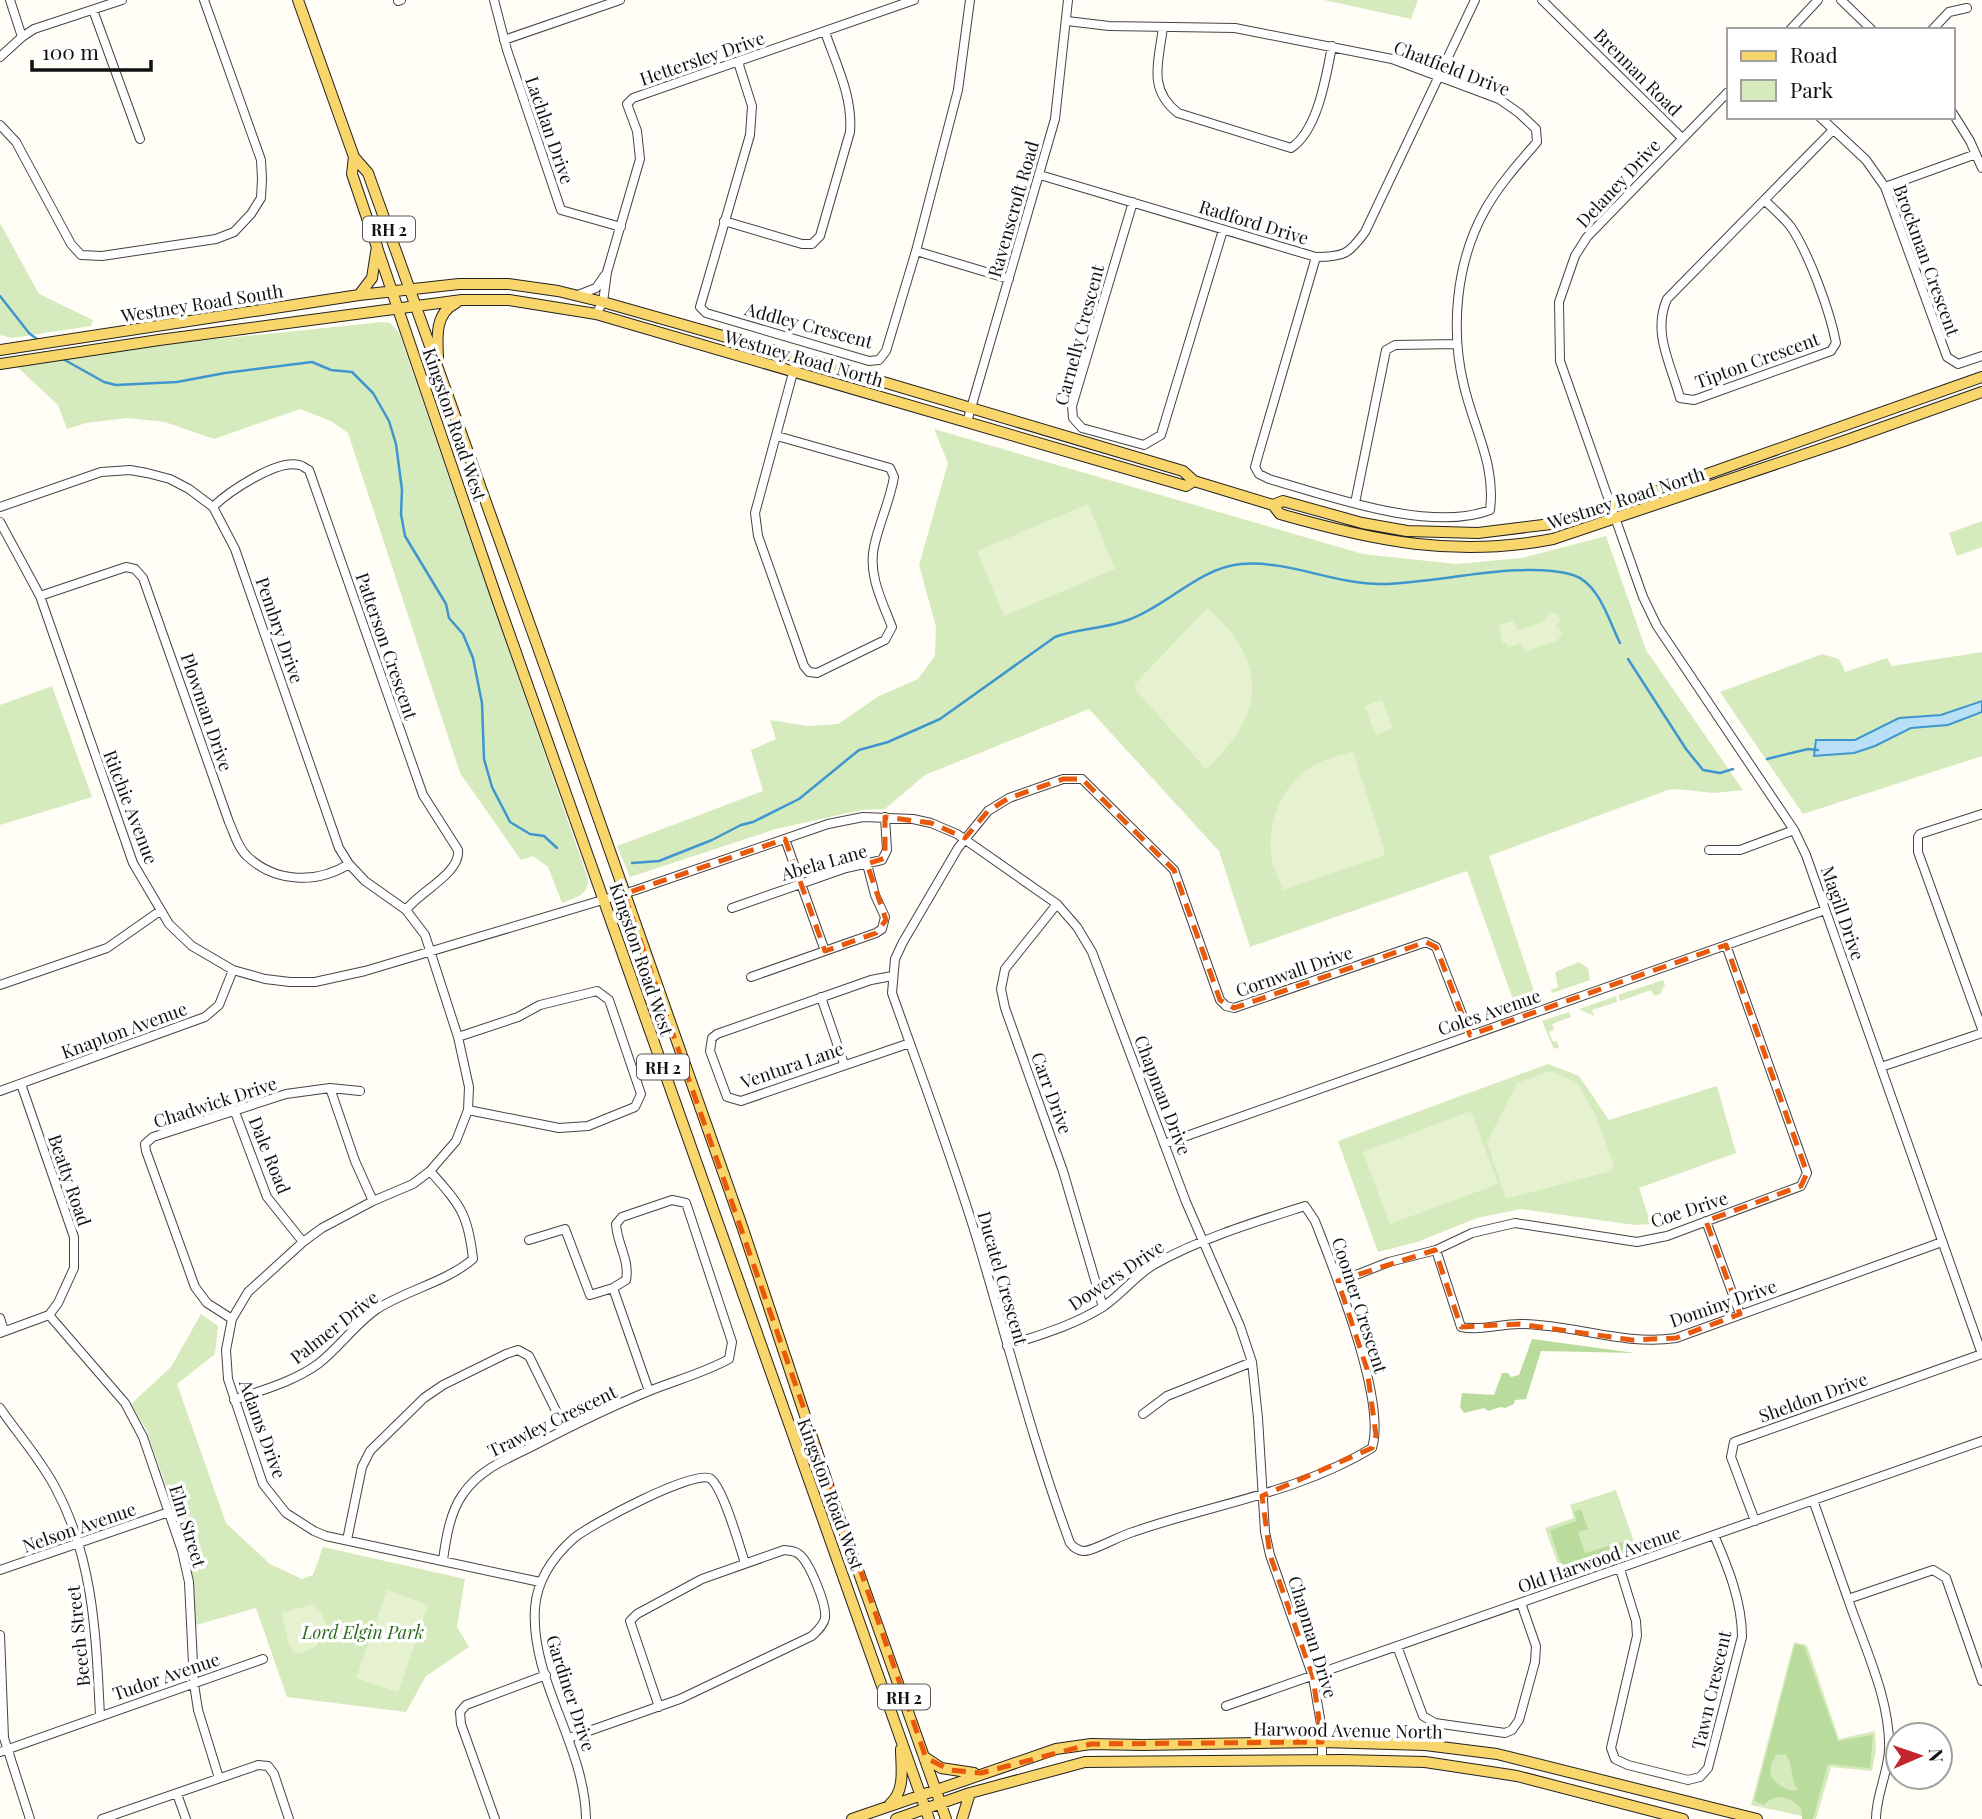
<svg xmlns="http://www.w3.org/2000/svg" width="1982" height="1819" font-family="'Playfair Display',serif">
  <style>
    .green { fill: #d5ebbd }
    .forest { fill: #b9dc9c; fill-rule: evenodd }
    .pitch { fill: #e6f2cf }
    .water { fill: #b9e0f7; stroke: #3f96cf; stroke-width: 2 }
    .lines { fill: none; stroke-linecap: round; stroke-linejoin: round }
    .stream { stroke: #3f96cf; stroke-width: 2.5 }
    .minor-casing { stroke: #444; stroke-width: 10 }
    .major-casing { stroke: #222; stroke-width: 12 }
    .minor { stroke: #fff; stroke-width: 8 }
    .major { stroke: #f9d66b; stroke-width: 10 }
    .marked { fill: none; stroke: #e8590c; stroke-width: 5; stroke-dasharray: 14 9; stroke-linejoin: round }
    .labels { text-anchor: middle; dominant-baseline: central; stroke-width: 7; stroke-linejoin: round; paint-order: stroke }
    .shield { fill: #fff; stroke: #585858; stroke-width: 2 }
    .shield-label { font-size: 16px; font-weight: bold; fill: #111 }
    .street-label { font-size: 18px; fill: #111; stroke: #fff }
    .park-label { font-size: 18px; font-style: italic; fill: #2f6b1f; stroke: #fff }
  </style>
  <rect width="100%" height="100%" fill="#fffdf5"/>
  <path class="green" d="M 1324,0 L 1418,0 L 1411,19 Z
    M 0,223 L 39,294 L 93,320 L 91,326 L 12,338 L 0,335 Z
    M 383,322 L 390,323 L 399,333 L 588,879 C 589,895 575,898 562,903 L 548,867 L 533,856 L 521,860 L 460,773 L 348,433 L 331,421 L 300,409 L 214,439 L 165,422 L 127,418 L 86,423 L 67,429 L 58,405 L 15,365 L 157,345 Z
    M 934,429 L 1363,554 L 1456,564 L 1522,558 L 1606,536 L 1646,650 L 1743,790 L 1714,793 L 1676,789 L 1668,790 L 1489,856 L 1536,997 L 1515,1005 L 1467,871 L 1250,947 L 1219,851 L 1089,709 L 925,775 L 885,809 L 861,810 L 776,829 L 630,877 L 617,846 L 763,791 L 751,750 L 776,739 L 770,720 L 808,726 L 838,724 L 879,696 L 918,679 L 935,656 L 936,627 L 919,565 L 948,463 Z
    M 1982,521 L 1982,547 L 1957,556 L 1949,533 Z
    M 1982,652 L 1982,756 L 1803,814 L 1720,692 L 1822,654 L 1839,659 L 1845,672 L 1887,658 L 1892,666 Z
    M 52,686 L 92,797 L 0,825 L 0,705 Z
    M 1579,962 L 1588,968 L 1590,980 L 1552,993 L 1551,990 L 1558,987 L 1555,972 Z
    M 1663,980 L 1665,985 L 1660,994 L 1654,996 L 1651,990 L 1620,1001 L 1618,995 Z
    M 1616,996 L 1617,1002 L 1592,1010 L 1594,1016 L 1579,1009 Z
    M 1569,1012 L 1571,1017 L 1552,1024 L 1554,1030 L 1549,1032 L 1553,1042 L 1557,1041 L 1559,1047 L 1554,1049 L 1542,1021 Z
    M 1548,1064 L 1579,1076 L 1609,1120 L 1717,1086 L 1736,1153 L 1639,1188 L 1651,1224 L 1635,1225 L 1521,1209 L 1477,1218 L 1417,1242 L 1378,1252 L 1338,1141 Z
    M 201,1314 L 218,1326 L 215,1354 L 177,1384 L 226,1523 L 270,1564 L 302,1579 L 313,1575 L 323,1547 L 465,1579 L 457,1627 L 469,1647 L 426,1676 L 406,1712 L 287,1697 L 256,1608 L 196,1625 L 189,1557 L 181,1529 L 146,1429 L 131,1404 L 171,1367 Z
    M 1616,1490 L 1637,1551 L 1562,1576 L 1545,1528 L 1574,1518 L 1570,1505 Z
    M 1794,1642 L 1807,1645 L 1839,1739 L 1875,1731 L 1876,1750 L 1872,1771 L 1831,1767 L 1816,1819 L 1751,1805 Z"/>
  <path class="forest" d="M 1532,1339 L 1635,1353 L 1541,1351 L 1526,1399 L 1515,1400 L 1514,1404 L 1505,1408 L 1501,1407 L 1488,1411 L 1484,1408 L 1464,1413 L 1460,1407 L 1462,1393 L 1494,1395 L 1502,1373 L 1508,1373 L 1511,1377 L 1519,1375 Z
    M 1581,1509 L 1588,1529 L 1578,1532 L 1585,1553 L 1629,1540 L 1632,1550 L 1563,1572 L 1550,1530 L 1577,1521 L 1574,1512 Z
    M 1795,1644 L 1804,1646 L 1838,1741 L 1873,1735 L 1870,1768 L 1828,1764 L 1813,1819 L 1802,1819 L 1801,1808 C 1789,1797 1776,1792 1764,1805 L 1754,1801 ZM 1785,1754 C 1795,1765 1789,1780 1798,1790 C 1788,1793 1776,1784 1770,1775 L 1771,1765 L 1776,1755 Z"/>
  <path class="pitch" d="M 1088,504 L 1115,569 L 1004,616 L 977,551 Z
    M 1207,608 C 1269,662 1266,715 1206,769 L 1135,689 L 1135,684 Z
    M 1549,613 L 1556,613 L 1560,620 L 1555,627 L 1559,628 L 1562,634 L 1557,641 L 1526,651 L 1521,643 L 1507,648 L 1507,644 L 1502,642 L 1499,625 L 1513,621 L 1517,629 L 1520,630 L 1544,622 Z
    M 1382,700 L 1393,728 L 1376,735 L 1364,706 Z
    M 1353,751 L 1385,852 L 1382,856 L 1283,890 C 1279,879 1272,866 1271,854 C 1268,823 1281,787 1308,769 C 1320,760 1338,756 1353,751 Z
    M 1550,1071 L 1576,1082 L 1594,1112 L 1614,1165 L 1611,1171 L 1506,1199 L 1487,1142 L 1517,1083 Z
    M 1471,1111 L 1498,1184 L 1390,1224 L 1363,1152 Z
    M 387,1590 L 428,1605 L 398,1692 L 356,1678 Z
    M 313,1604 C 337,1625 325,1648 296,1654 L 289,1646 L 282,1613 Z"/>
  <path class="water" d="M 1982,701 L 1982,712 L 1948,725 L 1911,728 L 1875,746 L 1854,753 L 1814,756 L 1816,740 L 1855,740 L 1899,718 L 1941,715 Z"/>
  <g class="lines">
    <path class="stream" d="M 0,296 L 29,333 L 38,340
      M 63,359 L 104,382 L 116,385 L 177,382 L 225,373 L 312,362 L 331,370 L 352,372 L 373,393 L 389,421 L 396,444 L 402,490 L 401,514 L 405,536 L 446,604 L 449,618 L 463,634 L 473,658 L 482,703 L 484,759 L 492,787 L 510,822 L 530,834 L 544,836 L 557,848
      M 1628,659 L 1686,749 L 1703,770 L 1720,773 L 1733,769
      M 1767,759 L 1808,749 L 1818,750
      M 632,863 L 659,861 L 712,840 L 741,825 L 753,822 L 799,799 L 859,750 L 888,742 L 940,719 L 1055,637 C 1079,628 1104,629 1128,620 C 1167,606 1199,568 1241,564 C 1290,560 1335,585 1383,584 C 1438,583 1524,560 1573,575 C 1599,583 1609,621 1620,643"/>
    <defs>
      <path id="minor" d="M 10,0 L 22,37
        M 494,0 L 507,50 L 561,210 L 621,227
        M 1542,0 L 1682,138
        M 1841,0 L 1872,30
        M 398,1 L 401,0
        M 93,10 L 140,139
        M 1067,21 L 1109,26 L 1235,28 L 1392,59 L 1499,99 L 1519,113 L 1536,129 L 1537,142 C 1518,164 1499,185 1485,210 C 1456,262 1450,329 1464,386 C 1474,429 1496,465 1490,510 C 1430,533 1329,496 1269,479 L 1259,474 L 1255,467 L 1258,456 L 1316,257
        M 1163,27 C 1159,61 1147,89 1178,113 L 1291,148 C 1318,130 1326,77 1332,46
        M 1790,30 L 1818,0
        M 1932,30 L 1949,12 L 1967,8
        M 504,40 L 620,0
        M 0,57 L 22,37 L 34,29 L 122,0
        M 738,62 L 752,106 L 750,135 L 700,307 L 706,313 L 869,361 L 879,360 L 886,351 L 916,251 L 958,90 L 970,0
        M 1728,92 L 1587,237 L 1575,256 L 1559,302 L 1560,361 L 1643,597 L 1657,626 L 1794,830 L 1806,855 L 1982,1354 L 1734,1442 L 1731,1457 L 1755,1521
        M 1952,112 L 1970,141 L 1982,168
        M 1820,117 L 1866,160 L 1885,187 L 1947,357 L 1958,364 L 1982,356
        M 0,125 L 16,142 L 71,244 L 81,255 L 102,256 L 216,239 L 234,232 L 251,214 L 261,198 L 262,179 L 261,160 L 204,0
        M 1040,175 L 1316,257 C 1344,257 1349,254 1365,232 L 1475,0
        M 1885,187 L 1976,154
        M 1764,200 C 1773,208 1783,217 1791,227 C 1809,254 1830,311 1836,343 L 1831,351 L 1694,400 L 1680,398 C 1671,364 1652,333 1667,299 L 1833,130
        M 1133,202 L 1072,406 L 1073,418 L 1082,428 L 1144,445 L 1161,435 L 1223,230
        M 724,221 L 802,244 L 812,244 L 820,236 L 850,132 C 853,97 836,64 825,32
        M 916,251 L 1009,279
        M 578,295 L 596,288 L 605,275
        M 596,314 L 603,302 L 607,272 L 640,159 L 637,131 L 627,104 L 633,98 L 914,0
        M 967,422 L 1055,119 L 1068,0
        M 777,436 L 890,468 L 894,477 C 890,501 879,523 874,547 C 868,575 882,601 892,627 L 885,640 L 817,673 L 809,672 L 804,666 L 758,536 L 755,513 L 797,358
        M 1355,503 L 1386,350 L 1395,345 L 1457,344
        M 0,507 L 101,472 L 130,470 L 147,473 L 170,479 L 189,489 L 213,507 L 235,549 L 339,848 L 349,864 L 365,881 L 406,910 L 425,935 L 458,1037 L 469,1087 L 468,1110 L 456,1141 L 430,1171 L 413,1184 L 373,1201 L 322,1228 L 303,1242 L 248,1292 L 232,1319 L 226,1350 L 228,1379 L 263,1484 L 286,1513 L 314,1531 L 326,1536 L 540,1582
        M 213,507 C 228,492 277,459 299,465 C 302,465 306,469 309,470 L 423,795 L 458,850 C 461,873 419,892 406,910
        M 0,522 L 40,596 L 133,863 L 169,924 L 192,946 L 233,970 L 265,979 L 290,982 L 315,982 L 365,971 L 636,890 L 828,824 L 863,817 L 913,819 L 931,823 L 957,834 L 1057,904 L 1077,927 L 1092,952 L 1186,1202 L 1240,1326 L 1252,1362 L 1258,1418 L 1265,1532 L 1270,1555 L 1313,1677 L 1322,1730 L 1322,1761
        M 40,596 L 126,567 L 135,569 L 143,578 L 229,822 C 234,833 238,848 247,856 C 275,883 317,884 349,864
        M 1982,814 L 1920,834 L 1918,837 L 1918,852 L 1982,1029
        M 785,839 L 825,951
        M 1709,850 L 1740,850 L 1794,830
        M 1057,904 L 1005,969 L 1001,989 L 1005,1008 L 1063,1171 L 1103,1307
        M 732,908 L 846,868 L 882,860 L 887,850 L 885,817
        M 892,976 L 871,980 L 717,1034 L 712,1038 L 710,1051 L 727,1097 L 741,1101 L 910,1043
        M 751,977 L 876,933 L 882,929 L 885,917 L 875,895 L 867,864
        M 0,985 L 107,948 L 160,911
        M 821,997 L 844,1064
        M 458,1037 L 518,1017 L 540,1005 L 597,991 L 609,1000 L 641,1094 L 635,1107 L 588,1126 L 559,1128 L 468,1110
        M 1881,1067 L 1982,1033
        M 330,1088 L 355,1161 L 373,1201
        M 0,1091 L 205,1017 L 219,1005 L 233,970
        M 235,1112 L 267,1197 L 303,1242
        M 1164,1144 L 1825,910
        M 1706,1221 L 1740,1314
        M 1436,1250 L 1461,1327 C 1481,1331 1500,1324 1520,1324 C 1573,1324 1623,1346 1676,1338 L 1942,1242
        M 1338,1282 L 1389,1262 L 1436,1250 L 1472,1233 L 1515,1223 L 1637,1242 L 1667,1236 L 1801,1186 L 1807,1173 L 1726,945
        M 613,1288 L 649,1391
        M 49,1315 L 125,1403 L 143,1437 L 182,1551 L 189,1582 L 194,1684 L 198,1710 L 219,1778
        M 0,1318 L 4,1331
        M 232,1319 L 207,1303 L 195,1287 L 146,1151 L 145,1144 L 153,1137 L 286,1094 L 330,1088 L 360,1091
        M 0,1333 L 49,1315 L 58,1303 L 74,1268 L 74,1237 L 21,1084
        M 1007,1346 C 1039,1335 1072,1326 1101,1308 C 1121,1296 1135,1275 1155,1264 C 1202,1238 1255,1222 1305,1206 L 1315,1221 C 1334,1270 1387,1400 1372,1448 C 1298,1493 1213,1504 1133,1532 C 1121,1535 1092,1552 1083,1551 C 1077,1550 1073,1547 1070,1543 C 1034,1446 1009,1347 980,1249 C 954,1162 922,1078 892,993 L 895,959 L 903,942 L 958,848 L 988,811 L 1009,798 L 1063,779 L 1082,779 L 1174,870 L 1220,1000 L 1226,1006 L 1234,1008 L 1426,942 L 1436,947 L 1470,1035
        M 234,1400 C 262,1390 293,1382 318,1364 C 339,1348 355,1324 377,1309 C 407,1290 446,1282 473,1259 C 468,1213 460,1205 430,1171
        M 0,1408 C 18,1434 40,1459 55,1487 C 94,1559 96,1637 100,1716
        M 1143,1414 L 1167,1396 L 1252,1362
        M 1813,1500 L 1848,1599
        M 347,1540 L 362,1467 L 370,1451 L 424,1398 L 443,1385 L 506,1354 L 518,1350 L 529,1356 L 565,1429
        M 443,1560 C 446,1538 450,1512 463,1494 C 480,1469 507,1459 533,1446 C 571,1426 610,1407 649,1391 C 676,1380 704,1373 729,1359 L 732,1342 L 686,1203 L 672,1200 L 622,1217 L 616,1224 C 617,1244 630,1260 626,1280 L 613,1288 L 590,1295 L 565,1229 L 529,1240
        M 1620,1569 L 1636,1621 L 1637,1636 L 1611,1748 L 1615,1759 L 1628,1765 L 1688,1780 L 1700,1777 L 1708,1768 L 1742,1637 C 1742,1602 1728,1567 1714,1535
        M 0,1570 L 169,1512
        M 0,1635 L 4,1738 L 30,1819
        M 1397,1646 L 1423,1716 L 1435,1723 L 1505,1733 L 1512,1730 L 1519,1720 L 1535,1662 L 1536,1646 L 1521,1603
        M 1226,1706 L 1982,1441
        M 569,1738 L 680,1699 L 812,1636 C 817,1631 824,1625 825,1618 C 827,1605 810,1564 800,1555 C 795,1550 790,1551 784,1550 L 702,1579 L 637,1614 L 630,1621 L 659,1707
        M 0,1752 L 263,1659
        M 177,1794 L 186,1819
        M 102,1819 L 258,1765 L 268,1766 L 274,1774 L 289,1819
        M 495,1819 L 461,1724 L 460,1712 L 466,1705 L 546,1675
        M 586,1819 C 585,1745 530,1680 535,1608 C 537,1581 553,1557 573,1539 C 587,1526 698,1467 711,1479 C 724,1490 739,1545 745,1563
        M 1876,1819 C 1876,1795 1888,1773 1889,1750 C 1891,1701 1864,1646 1848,1599 L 1933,1570 L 1946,1578 L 1982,1681"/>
      <path id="major" d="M 298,0 L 354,157 L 368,173 L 555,695 L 742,1226 L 832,1497 L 946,1819
        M 354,157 L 352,174 L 497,599 L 929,1819
        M 359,295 L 372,278 L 377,246
        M 0,350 L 359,295 L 459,284 L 508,284 L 558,291 L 603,302 L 853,373 L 1183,471 L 1194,481 L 1273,505 L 1280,514 C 1374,541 1455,558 1553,539 L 1847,440 L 1982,392
        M 438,357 C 437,337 435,313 456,303
        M 0,364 L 159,340 L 462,300 L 509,300 L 596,314 L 1186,486 L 1194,481
        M 1273,505 L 1283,501 L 1362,523 L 1407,531 L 1478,533 L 1551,524 L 1676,485 L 1982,377
        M 926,1758 L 941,1768 L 974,1773
        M 890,1804 C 906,1790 901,1767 901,1749
        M 852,1819 L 1056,1749 L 1091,1744 L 1142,1745 L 1322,1742 L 1425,1745 L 1497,1754 L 1757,1819
        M 896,1819 L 970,1793 L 1085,1762 L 1342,1760 L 1425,1762 L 1517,1776 L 1683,1819
        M 962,1819 L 970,1793"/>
    </defs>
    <use href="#minor" class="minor-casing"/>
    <use href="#major" class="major-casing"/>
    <use href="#minor" class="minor"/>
    <use href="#major" class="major"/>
  </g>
  <path class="marked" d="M 1063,779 L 1082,779 L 1174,870 L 1220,1000 L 1234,1008 L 1426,942 L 1436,947 L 1470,1035 L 1726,945 L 1807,1173 L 1801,1186 L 1706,1221 L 1740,1314 L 1676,1338 L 1632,1340 L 1519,1324 L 1461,1327 L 1435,1250 L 1338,1281 L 1367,1369 L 1376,1435 L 1372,1448 L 1262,1496 L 1270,1555 L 1313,1677 L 1322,1742 L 1091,1744 L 981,1773 L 950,1770 L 926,1758 L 624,894 L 785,839 L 825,951 L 876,933 L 886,920 L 867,864 L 885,858 L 885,817 L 931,823 L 965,838 L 988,811 L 1009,798 Z"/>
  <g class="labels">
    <g class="shield">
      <rect x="363" y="216.5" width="52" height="25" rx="5"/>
      <rect x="637" y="1054.5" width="52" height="25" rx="5"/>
      <rect x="878" y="1684.5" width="52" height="25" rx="5"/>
    </g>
    <g class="shield-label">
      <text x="389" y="229">RH 2</text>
      <text x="663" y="1067">RH 2</text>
      <text x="904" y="1697">RH 2</text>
    </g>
    <g class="street-label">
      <text transform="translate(702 58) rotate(-19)">Hettersley Drive</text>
      <text transform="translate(1452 68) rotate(21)">Chatfield Drive</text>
      <text transform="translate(1638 72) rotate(45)">Brennan Road</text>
      <text transform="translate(550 130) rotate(71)">Lachlan Drive</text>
      <text transform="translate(1618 183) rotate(-47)">Delaney Drive</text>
      <text transform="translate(1013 209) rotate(-74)">Ravenscroft Road</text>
      <text transform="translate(1254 222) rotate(17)">Radford Drive</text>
      <text transform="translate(1927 260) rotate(70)">Brockman Crescent</text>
      <text transform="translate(202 303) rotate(-9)">Westney Road South</text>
      <text transform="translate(809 325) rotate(15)">Addley Crescent</text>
      <text transform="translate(1079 335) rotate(-75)">Carnelly Crescent</text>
      <text transform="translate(804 358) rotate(16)">Westney Road North</text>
      <text transform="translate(1757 360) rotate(-20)">Tipton Crescent</text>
      <text transform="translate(455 424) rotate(71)">Kingston Road West</text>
      <text transform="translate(1626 498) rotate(-18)">Westney Road North</text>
      <text transform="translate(280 630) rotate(71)">Pembry Drive</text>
      <text transform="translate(387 646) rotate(71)">Patterson Crescent</text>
      <text transform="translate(207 712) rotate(71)">Plowman Drive</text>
      <text transform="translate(131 807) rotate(69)">Ritchie Avenue</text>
      <text transform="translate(824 862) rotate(-16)">Abela Lane</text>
      <text transform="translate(1843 913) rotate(71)">Magill Drive</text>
      <text transform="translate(642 959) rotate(71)">Kingston Road West</text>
      <text transform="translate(1294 971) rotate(-19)">Cornwall Drive</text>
      <text transform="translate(1489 1012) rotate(-19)">Coles Avenue</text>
      <text transform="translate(124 1030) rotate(-20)">Knapton Avenue</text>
      <text transform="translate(792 1065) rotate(-19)">Ventura Lane</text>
      <text transform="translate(1052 1093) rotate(70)">Carr Drive</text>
      <text transform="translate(1163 1095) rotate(69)">Chapman Drive</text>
      <text transform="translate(215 1102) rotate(-18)">Chadwick Drive</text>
      <text transform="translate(270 1155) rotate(68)">Dale Road</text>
      <text transform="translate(70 1180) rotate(71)">Beatty Road</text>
      <text transform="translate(1689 1209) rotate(-18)">Coe Drive</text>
      <text transform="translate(1116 1275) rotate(-34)">Dowers Drive</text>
      <text transform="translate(1003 1278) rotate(74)">Ducatel Crescent</text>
      <text transform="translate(1723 1303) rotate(-19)">Dominy Drive</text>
      <text transform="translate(1360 1305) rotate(72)">Coomer Crescent</text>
      <text transform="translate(334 1327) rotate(-38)">Palmer Drive</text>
      <text transform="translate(1813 1397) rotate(-20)">Sheldon Drive</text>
      <text transform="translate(552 1421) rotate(-26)">Trawley Crescent</text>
      <text transform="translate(263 1429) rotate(70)">Adams Drive</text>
      <text transform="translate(831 1494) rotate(70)">Kingston Road West</text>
      <text transform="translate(188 1526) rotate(73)">Elm Street</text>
      <text transform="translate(79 1527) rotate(-19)">Nelson Avenue</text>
      <text transform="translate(1599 1559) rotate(-19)">Old Harwood Avenue</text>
      <text transform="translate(78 1636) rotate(-96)">Beech Street</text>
      <text transform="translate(1313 1637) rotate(73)">Chapman Drive</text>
      <text transform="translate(166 1676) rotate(-19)">Tudor Avenue</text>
      <text transform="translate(1711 1690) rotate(-77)">Tawn Crescent</text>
      <text transform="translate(571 1693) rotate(72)">Gardiner Drive</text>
      <text transform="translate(1348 1730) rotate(1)">Harwood Avenue North</text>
    </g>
    <g class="park-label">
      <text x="363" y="1632">Lord Elgin Park</text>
    </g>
  </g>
  <rect x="1727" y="28" width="228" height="91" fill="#ffffff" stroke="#a0a0a0" stroke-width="2"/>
  <rect x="1741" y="51" width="35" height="10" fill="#f9d66b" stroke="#a0a0a0" stroke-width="2"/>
  <text x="1790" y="63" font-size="21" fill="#111111">Road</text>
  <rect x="1741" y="80" width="35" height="21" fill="#d5ebbd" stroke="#a0a0a0" stroke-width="2"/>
  <text x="1790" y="98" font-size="21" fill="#111111">Park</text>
  <g transform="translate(1919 1756) rotate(88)"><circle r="33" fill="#ffffff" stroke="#a0a0a0" stroke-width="2"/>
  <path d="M0-5L12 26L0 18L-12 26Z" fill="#c4262e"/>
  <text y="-10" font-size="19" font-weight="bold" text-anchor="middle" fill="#111111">N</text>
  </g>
  <path d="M32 60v10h119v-10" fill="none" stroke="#111111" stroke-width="3.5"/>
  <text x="42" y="60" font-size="21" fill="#111111" stroke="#ffffff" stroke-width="5" paint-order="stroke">100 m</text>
</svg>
